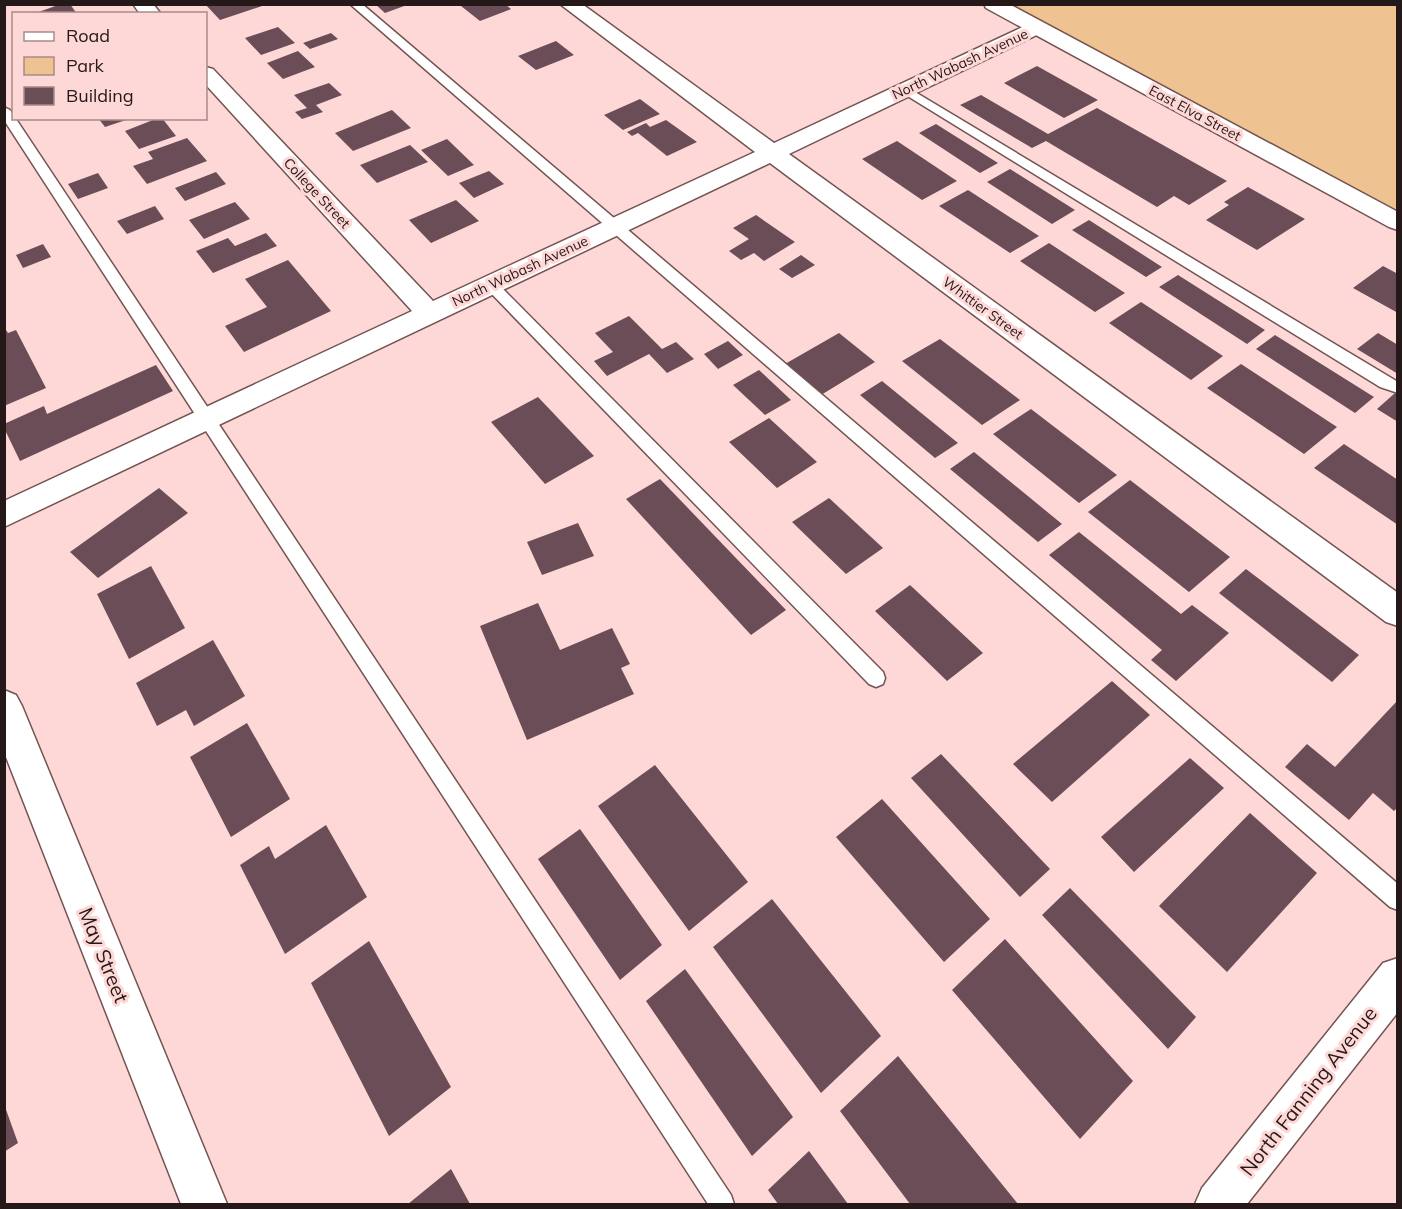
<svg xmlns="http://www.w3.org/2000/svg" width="1402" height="1209" font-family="Mulish,sans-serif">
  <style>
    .green { fill: #efc291 }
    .building { fill: #6b4d57 }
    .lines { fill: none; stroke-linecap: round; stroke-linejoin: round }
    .lane-casing { stroke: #735452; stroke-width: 3 }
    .street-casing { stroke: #735452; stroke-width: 3 }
    .secondary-casing { stroke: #735452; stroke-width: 3 }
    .lane { fill: #fff; fill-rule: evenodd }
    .street { fill: #fff; fill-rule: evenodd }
    .secondary { fill: #fff; fill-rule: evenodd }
    .labels { text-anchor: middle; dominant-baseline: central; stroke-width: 6; stroke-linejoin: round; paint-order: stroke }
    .far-street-label { font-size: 14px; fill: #251818; stroke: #fed8d6 }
    .near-street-label { font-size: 20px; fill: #251818; stroke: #fed8d6 }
  </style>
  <rect width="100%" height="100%" fill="#fed8d6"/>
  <path class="green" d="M 994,5 L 1397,5 L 1397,221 Z"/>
  <path class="building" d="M 61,4 L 70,4 L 77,14 L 33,14 Z
    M 205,4 L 265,4 L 265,5 L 220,20 Z
    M 375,4 L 407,4 L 407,5 L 385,13 Z
    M 465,4 L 505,4 L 511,9 L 480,21 L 461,6 Z
    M 278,27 L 295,43 L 261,55 L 245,38 Z
    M 331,33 L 338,39 L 310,49 L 303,43 Z
    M 556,41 L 574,55 L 536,70 L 518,56 Z
    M 298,51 L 315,67 L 283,79 L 267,63 Z
    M 1037,66 L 1098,100 L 1064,118 L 1004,83 Z
    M 329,83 L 342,95 L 316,105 L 323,112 L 302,119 L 295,112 L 307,108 L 294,95 Z
    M 981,95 L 1048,134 L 1097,108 L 1227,181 L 1189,205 L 1174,196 L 1157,207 L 1046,141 L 1032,148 L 960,105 Z
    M 640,99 L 660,114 L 623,130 L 604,115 Z
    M 392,110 L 411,128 L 353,151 L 335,133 Z
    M 98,118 L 129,118 L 129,119 L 105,127 Z
    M 158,118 L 162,118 L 176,136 L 139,149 L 125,131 Z
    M 666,120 L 697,142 L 667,156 L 638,133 L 632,136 L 627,132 L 646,123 L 650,127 Z
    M 936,124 L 998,163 L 980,173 L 919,133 Z
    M 187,138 L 207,161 L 147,184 L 133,166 L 153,159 L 148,152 Z
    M 447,139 L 474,165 L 448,176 L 421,150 Z
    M 897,141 L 957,181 L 922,200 L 862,159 Z
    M 410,145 L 428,162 L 377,183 L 360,165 Z
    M 1010,169 L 1075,210 L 1052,224 L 987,182 Z
    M 489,171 L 504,184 L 474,198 L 459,183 Z
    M 216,172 L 226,184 L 185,201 L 175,188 Z
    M 98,173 L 108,188 L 78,199 L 68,184 Z
    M 1248,187 L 1305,219 L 1257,250 L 1206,220 L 1229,205 L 1224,202 Z
    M 968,190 L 1039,236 L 1010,253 L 939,206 Z
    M 456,200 L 479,221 L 431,243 L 409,220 Z
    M 235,202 L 250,219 L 204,239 L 189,220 Z
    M 155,206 L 164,219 L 127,234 L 117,221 Z
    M 756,215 L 795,242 L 764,261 L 754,253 L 741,260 L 729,251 L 749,239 L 733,228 Z
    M 1089,220 L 1162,267 L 1146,277 L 1072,230 Z
    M 266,233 L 277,246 L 213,273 L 196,251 L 228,238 L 235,246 Z
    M 1049,243 L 1125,293 L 1095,312 L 1020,261 Z
    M 43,244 L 51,257 L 23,268 L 16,255 Z
    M 801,255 L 815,265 L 792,278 L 779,269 Z
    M 288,260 L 331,311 L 244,352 L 225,326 L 267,307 L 245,279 Z
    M 1383,266 L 1398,274 L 1398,313 L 1353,288 Z
    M 1178,275 L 1265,330 L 1247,344 L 1159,287 Z
    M 1141,302 L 1223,356 L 1191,380 L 1109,323 Z
    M 629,316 L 662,349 L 676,342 L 694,359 L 667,373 L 649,354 L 607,376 L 594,361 L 613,352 L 595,333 Z
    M 4,327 L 8,333 L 16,330 L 46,388 L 4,406 Z
    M 839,333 L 875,362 L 821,395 L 785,364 Z
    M 1378,333 L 1398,345 L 1398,374 L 1357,349 Z
    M 1275,335 L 1374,397 L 1355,413 L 1256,349 Z
    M 940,339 L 1020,400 L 982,425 L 902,361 Z
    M 728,341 L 743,355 L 718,369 L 704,354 Z
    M 1241,364 L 1337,427 L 1304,454 L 1207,388 Z
    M 156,365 L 173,391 L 20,461 L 4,428 L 4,424 L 44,406 L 47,414 Z
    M 759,370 L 791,400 L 765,415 L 733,385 Z
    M 882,381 L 958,443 L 935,458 L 860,395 Z
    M 1395,393 L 1398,394 L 1398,422 L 1377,409 Z
    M 538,397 L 594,456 L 545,484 L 491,422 Z
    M 1031,409 L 1117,475 L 1079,503 L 993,434 Z
    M 769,418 L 817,462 L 777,488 L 729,442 Z
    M 1344,444 L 1398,480 L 1398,525 L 1314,468 Z
    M 974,452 L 1062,524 L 1038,542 L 950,469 Z
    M 660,479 L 786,610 L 751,635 L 626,499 Z
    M 1130,480 L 1230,557 L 1189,592 L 1088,512 Z
    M 159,488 L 188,513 L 98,578 L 70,552 Z
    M 829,498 L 883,548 L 846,574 L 792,522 Z
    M 578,523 L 594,556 L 542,575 L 527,542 Z
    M 1079,532 L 1181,614 L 1192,605 L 1229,633 L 1176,681 L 1151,660 L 1162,650 L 1049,555 Z
    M 151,566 L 185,628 L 129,659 L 97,594 Z
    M 1246,569 L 1359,655 L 1332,682 L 1219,593 Z
    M 910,585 L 983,653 L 947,681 L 875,611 Z
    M 538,603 L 560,650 L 612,628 L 630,664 L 621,668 L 634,694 L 527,740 L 480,626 Z
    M 213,640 L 245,696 L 194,726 L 186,710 L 157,726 L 136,683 Z
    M 1112,681 L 1150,715 L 1052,802 L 1013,764 Z
    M 1398,700 L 1398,807 L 1394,811 L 1373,793 L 1349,820 L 1285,767 L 1307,744 L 1335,767 Z
    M 247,723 L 290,799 L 231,837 L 190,757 Z
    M 941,754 L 1050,869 L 1020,897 L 911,778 Z
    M 1190,758 L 1224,788 L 1134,872 L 1101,837 Z
    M 655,765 L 748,882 L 689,931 L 598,806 Z
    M 882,799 L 990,919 L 944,962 L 836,837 Z
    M 1250,813 L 1317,873 L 1227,972 L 1159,906 Z
    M 326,825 L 367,897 L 285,954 L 240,865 L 269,846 L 275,859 Z
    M 580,829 L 662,945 L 620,980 L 538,859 Z
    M 1070,888 L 1196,1017 L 1168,1049 L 1042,915 Z
    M 772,899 L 881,1036 L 821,1093 L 713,947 Z
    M 1005,939 L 1133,1081 L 1080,1139 L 952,990 Z
    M 369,941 L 451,1087 L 389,1136 L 311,983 Z
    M 685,969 L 793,1117 L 752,1156 L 646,1001 Z
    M 898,1056 L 1018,1204 L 910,1204 L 840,1111 Z
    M 4,1104 L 18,1143 L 4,1152 Z
    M 809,1151 L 848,1204 L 778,1204 L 768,1190 Z
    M 451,1169 L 470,1204 L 408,1204 Z"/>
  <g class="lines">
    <defs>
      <path id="lane" d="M 350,4 L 362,4 L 1398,884 L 1398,910 L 1390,907 Z
        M 905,86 L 1398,382 L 1398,393 L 1380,387 L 901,92 L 899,90 Z
        M 4,107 L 10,110 L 731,1195 L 734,1204 L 708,1204 L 4,120 Z
        M 490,279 L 495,281 L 883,672 L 885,678 L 883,684 L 876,687 L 869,684 L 485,287 L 483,284 Z"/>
      <path id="street" d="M 133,4 L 153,4 L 161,14 L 140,14 Z
        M 560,4 L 582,4 L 774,143 L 1029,24 L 1043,24 L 1046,28 L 1043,32 L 789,154 L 1398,593 L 1398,626 L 1386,622 L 770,163 L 4,527 L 4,501 L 412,311 L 206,85 L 206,67 L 213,69 L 433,301 L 755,152 Z
        M 4,690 L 16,695 L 22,706 L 227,1204 L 181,1204 L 4,752 Z"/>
      <path id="secondary" d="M 984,4 L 1009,4 L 1398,212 L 1398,230 L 1389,227 L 986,8 Z
        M 1398,958 L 1398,1012 L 1247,1204 L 1195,1204 L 1202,1188 L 1383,963 Z"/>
    </defs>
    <use href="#lane" class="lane-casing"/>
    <use href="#street" class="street-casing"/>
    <use href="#secondary" class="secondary-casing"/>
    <use href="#lane" class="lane"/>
    <use href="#street" class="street"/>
    <use href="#secondary" class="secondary"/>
  </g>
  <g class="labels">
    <g class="far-street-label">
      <text transform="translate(960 64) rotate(-25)">North Wabash Avenue</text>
      <text transform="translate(1195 113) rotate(28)">East Elva Street</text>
      <text transform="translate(317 193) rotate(47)">College Street</text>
      <text transform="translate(520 271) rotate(-25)">North Wabash Avenue</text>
      <text transform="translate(983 308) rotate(36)">Whittier Street</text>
    </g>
    <g class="near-street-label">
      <text transform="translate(104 955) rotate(68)">May Street</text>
      <text transform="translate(1308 1091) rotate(-52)">North Fanning Avenue</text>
    </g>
  </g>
  <rect width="1402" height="1209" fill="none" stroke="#251818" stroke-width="12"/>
  <rect x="12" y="12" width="195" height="108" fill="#fed8d6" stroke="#a78b8a" stroke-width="1.5"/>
  <rect x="24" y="32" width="30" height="9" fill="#ffffff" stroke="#a78b8a" stroke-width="1.5"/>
  <text x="66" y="42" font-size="18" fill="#251818">Road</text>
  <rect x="24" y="57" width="30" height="18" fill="#efc291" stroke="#a78b8a" stroke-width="1.5"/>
  <text x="66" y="72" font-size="18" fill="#251818">Park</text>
  <rect x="24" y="87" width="30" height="18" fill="#6b4d57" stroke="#a78b8a" stroke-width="1.5"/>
  <text x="66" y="102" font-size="18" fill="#251818">Building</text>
</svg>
